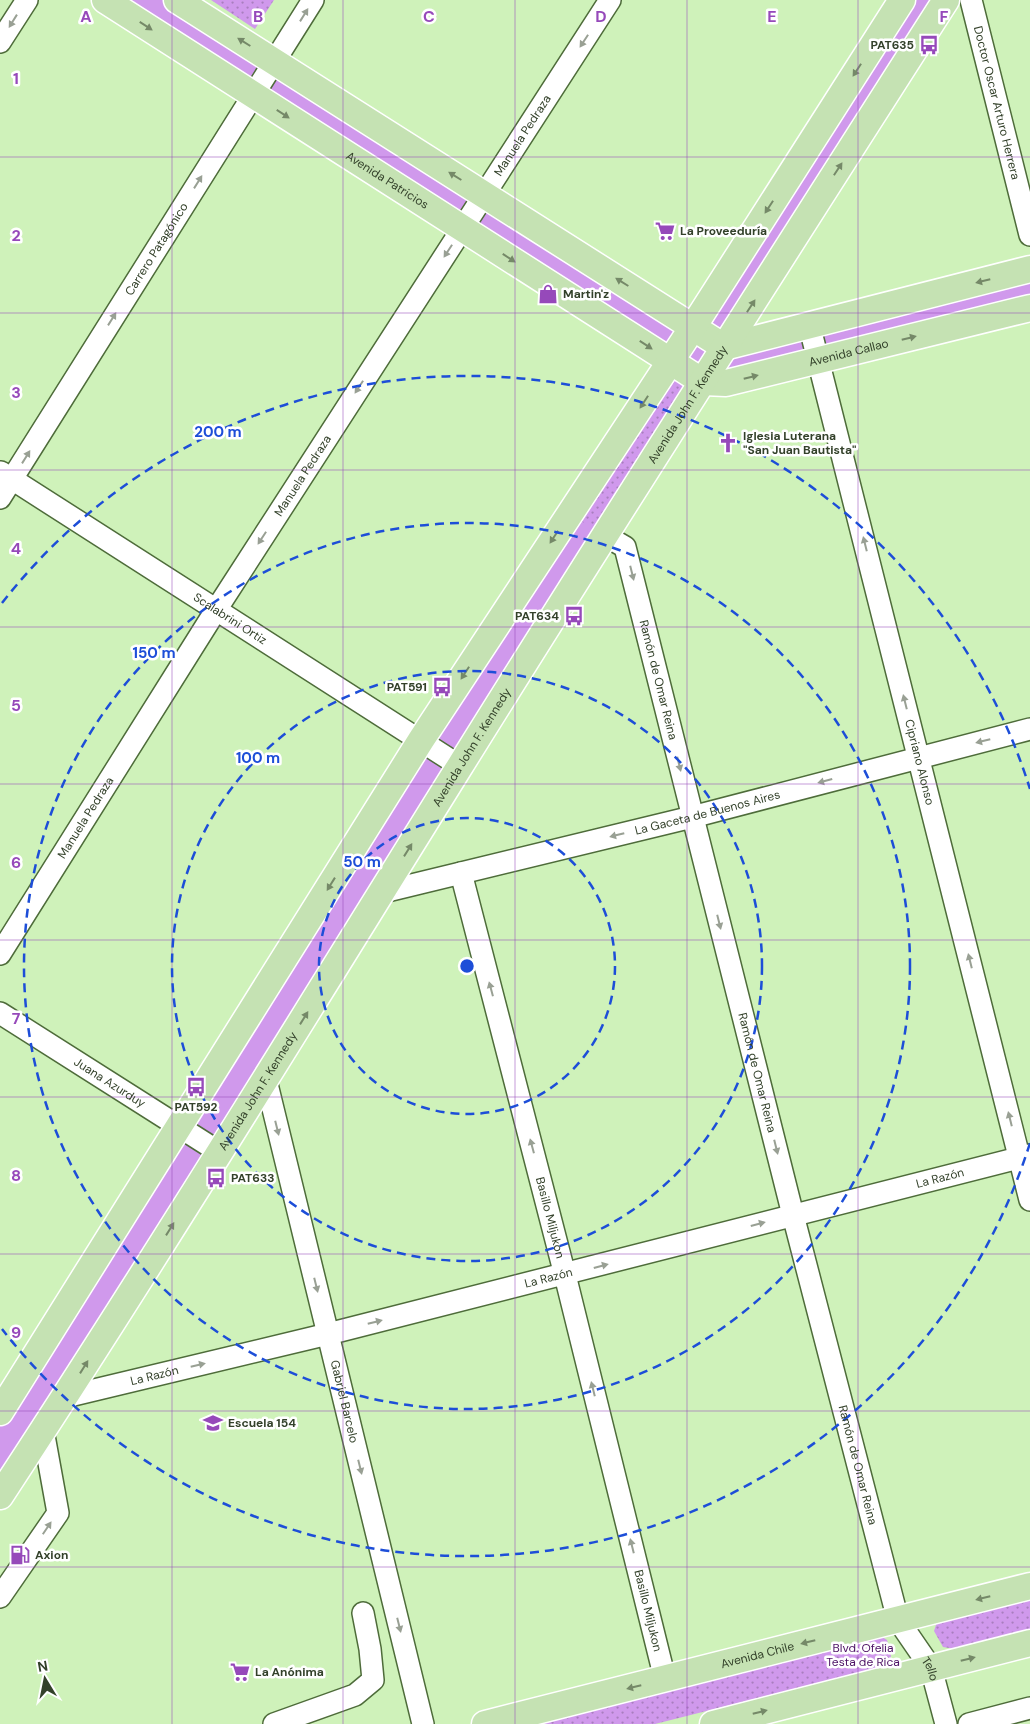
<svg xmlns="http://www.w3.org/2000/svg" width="1030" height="1724" font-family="'DM Sans',sans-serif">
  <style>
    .grass { fill: #d099ec }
    .park { fill: url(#park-dots) }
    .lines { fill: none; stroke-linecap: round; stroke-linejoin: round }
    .minor-casing { stroke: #4e6c3a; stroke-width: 24 }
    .major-casing { stroke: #fff; stroke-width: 29 }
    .minor { stroke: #fff; stroke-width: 21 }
    .major { stroke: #c5e2b3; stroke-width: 26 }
    .oneway { fill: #99a094 }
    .oneway2 { fill: #758968 }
    .grid { fill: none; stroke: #9649ba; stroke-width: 1; stroke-opacity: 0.55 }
    .ring { fill: none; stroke: #1d4ed8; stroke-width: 2.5; stroke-dasharray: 9 6 }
    .labels { text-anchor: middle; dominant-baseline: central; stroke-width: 5; stroke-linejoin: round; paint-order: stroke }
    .poi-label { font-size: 12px; font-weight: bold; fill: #33412a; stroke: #fff; text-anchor: start }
    .street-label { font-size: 12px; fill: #33412a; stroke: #fff }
    .park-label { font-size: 12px; fill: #4d1265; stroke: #fff }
    .grid-label { font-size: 16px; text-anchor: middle; font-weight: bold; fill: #9649ba; stroke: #fff; stroke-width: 5; stroke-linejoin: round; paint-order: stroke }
    .centre { fill: #1d4ed8; stroke: #fff; stroke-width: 2.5 }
    .ring-label { font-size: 15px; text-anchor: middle; font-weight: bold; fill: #1d4ed8; stroke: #fff; stroke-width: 5; stroke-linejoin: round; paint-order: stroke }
  </style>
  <defs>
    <pattern id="park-dots" width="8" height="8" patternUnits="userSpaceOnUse" patternTransform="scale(1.25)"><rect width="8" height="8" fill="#d099ec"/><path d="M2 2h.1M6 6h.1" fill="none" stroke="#a97ebf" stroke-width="1.8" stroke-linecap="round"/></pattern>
  </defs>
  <rect width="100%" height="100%" fill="#cff2ba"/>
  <path class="grass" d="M 105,0 L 177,0 L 693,327 L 902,0 L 946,0 L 725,347 L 1030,269 L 1030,308 L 715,383 L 0,1496 L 0,1412 L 670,361 Z"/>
  <path class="park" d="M 211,0 L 274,0 L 255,29 Z
    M 670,381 L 686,391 L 597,531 L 581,521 Z
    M 1030,1596 L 1030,1631 L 955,1649 L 943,1647 L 934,1631 L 937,1622 Z
    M 877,1634 L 887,1640 L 891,1656 L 888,1665 L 655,1724 L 533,1724 Z"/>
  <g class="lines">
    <defs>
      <g id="minor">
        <path id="s1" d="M 971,0 L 1030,235"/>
        <path d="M 0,42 L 27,0"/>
        <path id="s2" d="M 809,324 L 1030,1200"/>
        <path id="s3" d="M 1,472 L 460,766"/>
        <path id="s4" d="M 0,498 L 313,0"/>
        <path id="s5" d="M 606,536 L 625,547 L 793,1215 L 898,1620 L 931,1668 L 946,1724"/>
        <path id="s6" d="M 461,873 L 565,1275 L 665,1679"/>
        <path id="s7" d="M 383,892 L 692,817 L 1030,729"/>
        <path id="s8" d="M 0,954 L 216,610 L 610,0"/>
        <path id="s9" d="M 0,1013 L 219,1152"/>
        <path id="s10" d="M 266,1080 L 423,1724"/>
        <path id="s11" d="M 65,1397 L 328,1334 L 1030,1155"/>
        <path d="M 0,1597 L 58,1513 L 43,1430"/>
        <path d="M 274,1724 L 355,1695 L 373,1680 L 370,1649 L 363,1613"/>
        <path d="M 969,1724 L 1030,1708"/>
      </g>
      <g id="major">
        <path id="s12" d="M 105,0 L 703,382 L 726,383 L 1030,308"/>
        <path d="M 177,0 L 724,347 L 1030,269"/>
        <path d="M 0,1412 L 421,740 L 693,327 L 902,0"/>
        <path id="s13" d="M 0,1496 C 158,1255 308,1010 460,766 C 620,509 783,255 946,0"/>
        <path id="s14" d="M 485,1724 L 1030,1586"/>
        <path d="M 713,1724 L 1030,1643"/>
      </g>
    </defs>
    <use href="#minor" class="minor-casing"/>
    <use href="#major" class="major-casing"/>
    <use href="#minor" class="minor"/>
    <use href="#major" class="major"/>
  </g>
  <defs><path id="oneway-solid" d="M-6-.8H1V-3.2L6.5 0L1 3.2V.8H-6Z" transform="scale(1.25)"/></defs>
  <g class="oneway">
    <use href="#oneway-solid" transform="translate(304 15) rotate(-58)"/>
    <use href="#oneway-solid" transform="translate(13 21) rotate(122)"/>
    <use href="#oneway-solid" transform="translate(584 41) rotate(123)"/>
    <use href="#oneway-solid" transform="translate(198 182) rotate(-58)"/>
    <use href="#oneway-solid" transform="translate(448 251) rotate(123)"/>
    <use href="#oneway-solid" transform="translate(112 319) rotate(-58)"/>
    <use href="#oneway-solid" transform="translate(359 387) rotate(123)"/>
    <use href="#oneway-solid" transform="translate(26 457) rotate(-58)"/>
    <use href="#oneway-solid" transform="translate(262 538) rotate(123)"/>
    <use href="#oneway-solid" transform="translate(865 544) rotate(-104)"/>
    <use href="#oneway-solid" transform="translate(632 573) rotate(76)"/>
    <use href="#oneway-solid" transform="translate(905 702) rotate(-104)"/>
    <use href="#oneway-solid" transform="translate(983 741) rotate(166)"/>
    <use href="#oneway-solid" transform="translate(679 764) rotate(76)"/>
    <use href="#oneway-solid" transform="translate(825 781) rotate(165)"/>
    <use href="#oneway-solid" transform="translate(617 835) rotate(166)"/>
    <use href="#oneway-solid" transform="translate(719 922) rotate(76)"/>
    <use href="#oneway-solid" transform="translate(970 961) rotate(-104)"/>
    <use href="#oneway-solid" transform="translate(491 989) rotate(-105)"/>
    <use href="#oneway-solid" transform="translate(1010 1119) rotate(-104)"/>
    <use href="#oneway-solid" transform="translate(277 1128) rotate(76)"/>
    <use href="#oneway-solid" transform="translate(532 1146) rotate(-105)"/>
    <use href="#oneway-solid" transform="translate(776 1147) rotate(76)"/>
    <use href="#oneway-solid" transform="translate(758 1224) rotate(-15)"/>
    <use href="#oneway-solid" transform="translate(601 1266) rotate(-15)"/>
    <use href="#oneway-solid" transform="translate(316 1285) rotate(76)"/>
    <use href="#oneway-solid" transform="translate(375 1322) rotate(-14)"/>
    <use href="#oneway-solid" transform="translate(198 1365) rotate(-13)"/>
    <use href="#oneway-solid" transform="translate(593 1389) rotate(-104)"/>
    <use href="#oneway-solid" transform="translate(360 1467) rotate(76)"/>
    <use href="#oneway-solid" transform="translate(47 1528) rotate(-56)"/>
    <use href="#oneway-solid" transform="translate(632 1546) rotate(-104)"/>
    <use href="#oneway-solid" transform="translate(399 1625) rotate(76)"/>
  </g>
  <g class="oneway2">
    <use href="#oneway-solid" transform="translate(146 26) rotate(33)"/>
    <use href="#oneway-solid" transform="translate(244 42) rotate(-148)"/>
    <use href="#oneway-solid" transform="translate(857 70) rotate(123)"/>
    <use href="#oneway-solid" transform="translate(283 114) rotate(33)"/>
    <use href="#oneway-solid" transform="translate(838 169) rotate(-57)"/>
    <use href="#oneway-solid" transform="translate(455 176) rotate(-148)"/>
    <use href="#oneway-solid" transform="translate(769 207) rotate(123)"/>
    <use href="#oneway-solid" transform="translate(509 258) rotate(33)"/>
    <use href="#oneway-solid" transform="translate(983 281) rotate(166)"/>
    <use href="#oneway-solid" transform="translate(622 282) rotate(-148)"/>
    <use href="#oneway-solid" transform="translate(751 306) rotate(-57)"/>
    <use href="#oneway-solid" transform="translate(909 338) rotate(-14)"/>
    <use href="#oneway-solid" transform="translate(646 345) rotate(33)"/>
    <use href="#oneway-solid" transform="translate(751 377) rotate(-14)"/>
    <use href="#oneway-solid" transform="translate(644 402) rotate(123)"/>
    <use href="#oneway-solid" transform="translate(554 537) rotate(123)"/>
    <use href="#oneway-solid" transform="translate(465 673) rotate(123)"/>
    <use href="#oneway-solid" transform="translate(408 850) rotate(-58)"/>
    <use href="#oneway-solid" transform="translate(331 884) rotate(122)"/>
    <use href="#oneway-solid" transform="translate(304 1018) rotate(-58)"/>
    <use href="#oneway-solid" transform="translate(170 1229) rotate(-58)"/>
    <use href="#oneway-solid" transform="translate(84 1367) rotate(-58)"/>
    <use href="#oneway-solid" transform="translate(983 1598) rotate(166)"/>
    <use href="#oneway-solid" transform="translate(808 1642) rotate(166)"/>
    <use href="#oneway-solid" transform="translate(968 1659) rotate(-14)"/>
    <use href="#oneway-solid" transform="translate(634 1687) rotate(166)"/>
    <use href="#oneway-solid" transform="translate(760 1712) rotate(-14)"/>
  </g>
  <path class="grid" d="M 172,0 L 172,1724M 343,0 L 343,1724M 515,0 L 515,1724M 687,0 L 687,1724M 858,0 L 858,1724M 0,157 L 1030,157M 0,313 L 1030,313M 0,470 L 1030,470M 0,627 L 1030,627M 0,784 L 1030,784M 0,940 L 1030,940M 0,1097 L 1030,1097M 0,1254 L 1030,1254M 0,1411 L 1030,1411M 0,1567 L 1030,1567"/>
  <g class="ring">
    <circle cx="467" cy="966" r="148"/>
    <circle cx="467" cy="966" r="295"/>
    <circle cx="467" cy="966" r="443"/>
    <path d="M1030 1143A590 590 0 0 1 2 1329M2 603A590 590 0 0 1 1030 789"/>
  </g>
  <defs>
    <symbol id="bus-bare" viewBox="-9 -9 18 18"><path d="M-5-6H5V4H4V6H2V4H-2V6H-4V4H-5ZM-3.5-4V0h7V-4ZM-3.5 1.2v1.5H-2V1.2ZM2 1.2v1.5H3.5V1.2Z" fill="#9649ba" stroke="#fff" stroke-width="2.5" paint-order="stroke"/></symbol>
    <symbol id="supermarket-bare" viewBox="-9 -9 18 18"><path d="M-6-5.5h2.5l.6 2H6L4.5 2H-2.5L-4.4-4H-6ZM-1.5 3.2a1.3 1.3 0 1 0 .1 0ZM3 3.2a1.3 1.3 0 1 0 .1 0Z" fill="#9649ba" stroke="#fff" stroke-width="2.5" paint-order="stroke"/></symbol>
    <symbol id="shop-bare" viewBox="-9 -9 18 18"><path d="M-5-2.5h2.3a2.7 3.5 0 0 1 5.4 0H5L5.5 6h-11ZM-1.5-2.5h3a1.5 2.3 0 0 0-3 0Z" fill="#9649ba" stroke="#fff" stroke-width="2.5" paint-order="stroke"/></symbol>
    <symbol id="church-bare" viewBox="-9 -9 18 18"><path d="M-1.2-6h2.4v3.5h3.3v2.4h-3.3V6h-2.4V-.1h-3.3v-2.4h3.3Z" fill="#9649ba" stroke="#fff" stroke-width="2.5" paint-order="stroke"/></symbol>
    <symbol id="school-bare" viewBox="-9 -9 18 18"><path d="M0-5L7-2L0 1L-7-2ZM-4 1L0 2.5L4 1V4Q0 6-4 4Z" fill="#9649ba" stroke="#fff" stroke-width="2.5" paint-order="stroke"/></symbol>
    <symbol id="fuel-bare" viewBox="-9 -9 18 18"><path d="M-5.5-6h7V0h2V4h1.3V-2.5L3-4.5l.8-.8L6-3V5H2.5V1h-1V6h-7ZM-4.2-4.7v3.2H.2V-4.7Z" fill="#9649ba" stroke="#fff" stroke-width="2.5" paint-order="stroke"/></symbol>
  </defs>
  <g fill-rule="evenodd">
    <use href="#bus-bare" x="915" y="31" width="28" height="28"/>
    <use href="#supermarket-bare" x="651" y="217" width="28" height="28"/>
    <use href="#shop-bare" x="534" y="280" width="28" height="28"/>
    <use href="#church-bare" x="714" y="429" width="28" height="28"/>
    <use href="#bus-bare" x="560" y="602" width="28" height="28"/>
    <use href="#bus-bare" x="428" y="673" width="28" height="28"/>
    <use href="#bus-bare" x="182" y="1073" width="28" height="28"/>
    <use href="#bus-bare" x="202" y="1164" width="28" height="28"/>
    <use href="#school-bare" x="199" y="1409" width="28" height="28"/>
    <use href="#fuel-bare" x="6" y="1541" width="28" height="28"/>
    <use href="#supermarket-bare" x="226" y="1658" width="28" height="28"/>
  </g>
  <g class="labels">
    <g class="poi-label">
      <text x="914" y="45" text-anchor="end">PAT635</text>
      <text x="680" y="231">La Proveeduría</text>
      <text x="563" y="294">Martin'z</text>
      <text x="743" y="436">Iglesia Luterana<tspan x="743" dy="14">"San Juan Bautista"</tspan></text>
      <text x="559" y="616" text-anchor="end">PAT634</text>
      <text x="427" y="687" text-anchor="end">PAT591</text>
      <text x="196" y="1107" text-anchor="middle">PAT592</text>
      <text x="231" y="1178">PAT633</text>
      <text x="228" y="1423">Escuela 154</text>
      <text x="35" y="1555">Axion</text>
      <text x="255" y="1672">La Anónima</text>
    </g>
    <g class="street-label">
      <text stroke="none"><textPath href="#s1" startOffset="106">Doctor Oscar Arturo Herrera</textPath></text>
      <text stroke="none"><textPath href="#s8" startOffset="971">Manuela Pedraza</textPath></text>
      <text stroke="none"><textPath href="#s12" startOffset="335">Avenida Patricios</textPath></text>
      <text stroke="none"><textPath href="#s4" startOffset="294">Carrero Patagónico</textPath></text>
      <text stroke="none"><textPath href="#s12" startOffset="859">Avenida Callao</textPath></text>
      <text stroke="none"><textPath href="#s13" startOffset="1290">Avenida John F. Kennedy</textPath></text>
      <text stroke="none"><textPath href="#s8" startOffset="566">Manuela Pedraza</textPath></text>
      <text stroke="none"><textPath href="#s3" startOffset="272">Scalabrini Ortiz</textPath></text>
      <text stroke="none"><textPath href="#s5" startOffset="159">Ramón de Omar Reina</textPath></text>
      <text stroke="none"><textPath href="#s13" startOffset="885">Avenida John F. Kennedy</textPath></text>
      <text stroke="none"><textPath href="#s2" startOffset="452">Cipriano Alonso</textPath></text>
      <text stroke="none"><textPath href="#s7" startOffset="334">La Gaceta de Buenos Aires</textPath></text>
      <text stroke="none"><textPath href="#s8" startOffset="161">Manuela Pedraza</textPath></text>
      <text stroke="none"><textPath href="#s5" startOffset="564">Ramón de Omar Reina</textPath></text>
      <text stroke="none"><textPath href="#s9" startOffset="130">Juana Azurduy</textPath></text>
      <text stroke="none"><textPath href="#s13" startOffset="480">Avenida John F. Kennedy</textPath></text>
      <text stroke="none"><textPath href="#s11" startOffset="902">La Razón</textPath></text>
      <text stroke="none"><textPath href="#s6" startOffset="356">Basillo Miljukon</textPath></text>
      <text stroke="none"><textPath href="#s11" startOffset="498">La Razón</textPath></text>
      <text stroke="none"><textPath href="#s11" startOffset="92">La Razón</textPath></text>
      <text stroke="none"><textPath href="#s10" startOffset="331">Gabriel Barcelo</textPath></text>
      <text stroke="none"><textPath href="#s5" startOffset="969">Ramón de Omar Reina</textPath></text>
      <text stroke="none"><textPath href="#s6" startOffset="761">Basillo Miljukon</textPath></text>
      <text stroke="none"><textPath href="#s14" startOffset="281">Avenida Chile</textPath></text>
      <text stroke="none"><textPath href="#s5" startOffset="1188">Tello</textPath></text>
    </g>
    <g class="park-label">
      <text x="863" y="1648">Blvd. Ofelia<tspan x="863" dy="14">Testa de Rica</tspan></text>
    </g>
  </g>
  <g class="grid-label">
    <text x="86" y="22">A</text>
    <text x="258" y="22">B</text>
    <text x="429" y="22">C</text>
    <text x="601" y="22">D</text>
    <text x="772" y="22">E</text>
    <text x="944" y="22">F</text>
    <text x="16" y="84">1</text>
    <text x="16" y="241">2</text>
    <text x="16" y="398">3</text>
    <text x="16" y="554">4</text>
    <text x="16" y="711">5</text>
    <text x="16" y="868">6</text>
    <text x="16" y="1024">7</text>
    <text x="16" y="1181">8</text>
    <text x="16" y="1338">9</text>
  </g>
  <circle cx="467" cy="966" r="8" class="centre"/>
  <g class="ring-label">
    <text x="218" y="437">200 m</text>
    <text x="154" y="658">150 m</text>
    <text x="258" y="763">100 m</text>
    <text x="362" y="867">50 m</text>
  </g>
  <g transform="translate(45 1679) rotate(350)" stroke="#ffffff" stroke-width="4" paint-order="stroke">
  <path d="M0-4L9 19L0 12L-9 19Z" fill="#33412a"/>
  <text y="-8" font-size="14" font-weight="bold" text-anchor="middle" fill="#33412a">N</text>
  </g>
</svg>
